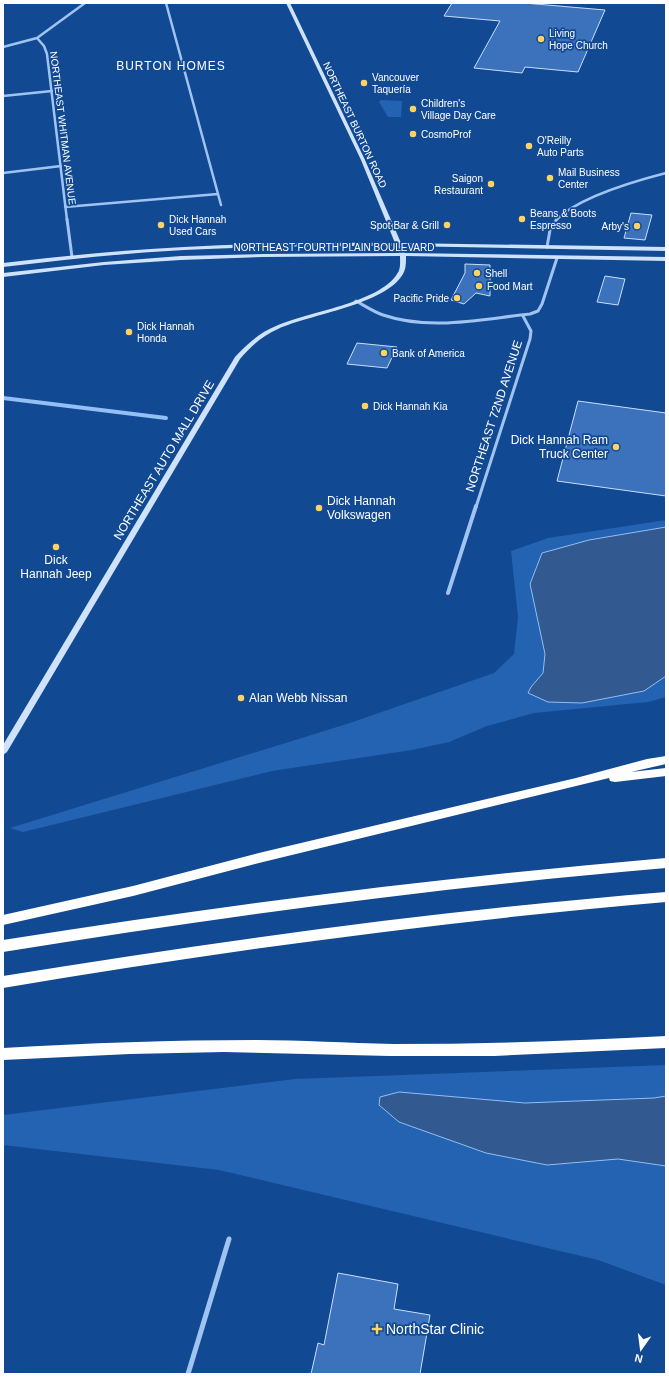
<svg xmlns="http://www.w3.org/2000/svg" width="669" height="1377" font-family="Arial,sans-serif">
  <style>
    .green { fill: #2462b2 }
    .water { fill: #325990; stroke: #91bff6 }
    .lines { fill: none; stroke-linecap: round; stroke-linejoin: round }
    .stream { stroke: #91bff6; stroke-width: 4 }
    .building { fill: #3b72bb; stroke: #c7dffd }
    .street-far3 { stroke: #a0c4f2; stroke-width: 2.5 }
    .street-far2 { stroke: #a0c4f2; stroke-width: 3 }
    .street-far1 { stroke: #a0c4f2; stroke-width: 4 }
    .street { stroke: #a0c4f2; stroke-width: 5 }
    .secondary { fill: #cfe2fc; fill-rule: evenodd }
    .highway { fill: #fff; fill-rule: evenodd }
    .poi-dot { fill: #ffd361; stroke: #124993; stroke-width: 1.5 }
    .labels { text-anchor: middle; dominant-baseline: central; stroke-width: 3.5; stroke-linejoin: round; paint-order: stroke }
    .far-poi-label { font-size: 10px; fill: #fff; stroke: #124993; text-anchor: start }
    .far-street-label { font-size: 10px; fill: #fff; stroke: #124993 }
    .far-quarter-label { font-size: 12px; letter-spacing: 1px; fill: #fff; stroke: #124993 }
    .street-label { font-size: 12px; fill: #fff; stroke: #124993 }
    .poi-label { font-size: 12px; fill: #fff; stroke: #124993; text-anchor: start }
    .near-poi-label { font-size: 14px; fill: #fff; stroke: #124993; text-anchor: start }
  </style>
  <rect width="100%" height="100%" fill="#124993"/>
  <path class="green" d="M 381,100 L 402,101 L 401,117 L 388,117 L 379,102 Z
    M 666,520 L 666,697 L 648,702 L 534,713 L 487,726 L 449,742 L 412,750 L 272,771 L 23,832 L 10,828 L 350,723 L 494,673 L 514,654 L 518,617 L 511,551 L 548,538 Z
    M 666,1065 L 666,1285 L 598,1260 L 219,1170 L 3,1145 L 3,1115 L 295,1079 Z"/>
  <path class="water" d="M 666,527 L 666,676 L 644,691 L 582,703 L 548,702 L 528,693 L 531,687 L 543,673 L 545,654 L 530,584 L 542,553 L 589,540 Z
    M 399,1092 L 525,1103 L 654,1098 L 666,1096 L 666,1166 L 618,1159 L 547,1165 L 486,1153 L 399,1122 L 379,1105 L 380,1097 Z"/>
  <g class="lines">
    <path class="stream" d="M 3,398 L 166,418"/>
  </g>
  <path class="building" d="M 452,3 L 524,3 L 605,10 L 578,72 L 525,67 L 522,73 L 474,68 L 500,21 L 444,16 Z
    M 631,213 L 652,215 L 645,240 L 624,238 Z
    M 465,264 L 490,265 L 490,296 L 476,293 L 464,304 L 451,300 L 465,273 Z
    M 605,276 L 625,279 L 618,305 L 597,302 Z
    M 357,343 L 397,347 L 387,368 L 347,364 Z
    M 578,401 L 666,413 L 666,496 L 557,481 Z
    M 338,1273 L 398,1284 L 394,1309 L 430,1315 L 420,1374 L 311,1374 L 318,1343 L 324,1345 Z"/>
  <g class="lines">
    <path class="street-far3" d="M 166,3 L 221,205
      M 37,38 L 44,46 L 47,54 L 67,220
      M 3,47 L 37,38 L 85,3
      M 3,96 L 52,91
      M 3,173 L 61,166
      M 65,207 L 218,194
      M 556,220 C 579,197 635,181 666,173"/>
    <path class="street-far2" d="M 67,219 L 72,257
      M 547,247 L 550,230 L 557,219
      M 356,301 C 365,306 374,312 383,315 C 430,331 482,319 530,314 L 538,311 L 542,304 L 557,258
      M 476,507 L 530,339 L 531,331 L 523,316"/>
    <path class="street-far1" d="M 448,593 L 476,506"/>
    <path class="street" d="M 188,1374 L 229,1239"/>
    <path class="secondary" d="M 286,3 L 290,3 L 365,160 L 401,243 L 666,247 L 666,251 L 402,246 L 405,253 L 666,257 L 666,261 L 406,256 C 406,263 406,269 403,274 C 385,305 310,314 278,329 C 262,336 251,346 240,359 L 7,752 L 3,755 L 3,745 L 235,357 C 247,344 259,333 276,326 C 307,312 379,303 397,274 C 401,269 400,262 400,256 L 263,257 L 181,260 L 104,265 L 3,277 L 3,273 L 104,262 L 181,256 L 263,254 L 399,253 L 397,246 C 326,246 255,246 184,250 C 124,253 63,260 3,267 L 3,263 C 63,256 123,250 184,247 C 254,243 325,242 395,243 L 361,160 Z"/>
    <path class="highway" d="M 666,756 L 666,764 L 631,772 L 666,768 L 666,776 L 615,782 L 610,781 L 609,778 L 263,862 L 133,896 L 3,925 L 3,915 L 133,886 L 263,852 L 576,778 L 647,759 Z
      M 666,858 L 666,868 C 444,887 223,916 3,952 L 3,940 C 223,905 444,877 666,858 Z
      M 666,892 L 666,902 C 444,921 223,951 3,988 L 3,976 C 223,940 444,910 666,892 Z
      M 666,1036 L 666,1048 L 494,1056 L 390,1056 L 224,1052 L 130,1054 L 3,1060 L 3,1048 C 87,1043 172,1040 256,1040 C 302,1040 347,1043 393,1044 C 484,1044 575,1041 666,1036 Z"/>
  </g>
  <g class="poi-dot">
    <circle cx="541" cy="39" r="4"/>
    <circle cx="364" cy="83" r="4"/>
    <circle cx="413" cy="109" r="4"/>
    <circle cx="413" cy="134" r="4"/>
    <circle cx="529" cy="146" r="4"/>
    <circle cx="550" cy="178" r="4"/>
    <circle cx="491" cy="184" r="4"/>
    <circle cx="522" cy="219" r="4"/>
    <circle cx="161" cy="225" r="4"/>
    <circle cx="447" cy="225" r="4"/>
    <circle cx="637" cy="226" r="4"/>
    <circle cx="477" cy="273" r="4"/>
    <circle cx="479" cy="286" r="4"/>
    <circle cx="457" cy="298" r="4"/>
    <circle cx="129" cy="332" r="4"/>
    <circle cx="384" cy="353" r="4"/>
    <circle cx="365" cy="406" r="4"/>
    <circle cx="616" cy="447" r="4"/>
    <circle cx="319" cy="508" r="4"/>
    <circle cx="56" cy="547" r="4"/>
    <circle cx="241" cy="698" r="4"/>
    <path d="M375 1323h4v4h4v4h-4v4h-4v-4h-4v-4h4z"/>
  </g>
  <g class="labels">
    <g class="far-poi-label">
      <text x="549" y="33">Living<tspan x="549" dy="12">Hope Church</tspan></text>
      <text x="372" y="77">Vancouver<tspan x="372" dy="12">Taquería</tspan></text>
      <text x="421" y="103">Children's<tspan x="421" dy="12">Village Day Care</tspan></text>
      <text x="421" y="134">CosmoProf</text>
      <text x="537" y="140">O'Reilly<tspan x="537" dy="12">Auto Parts</tspan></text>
      <text x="558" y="172">Mail Business<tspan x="558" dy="12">Center</tspan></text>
      <text x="483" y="178" text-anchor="end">Saigon<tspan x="483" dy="12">Restaurant</tspan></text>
      <text x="530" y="213">Beans &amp; Boots<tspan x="530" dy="12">Espresso</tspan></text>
      <text x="169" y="219">Dick Hannah<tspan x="169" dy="12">Used Cars</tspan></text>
      <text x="439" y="225" text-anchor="end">Spot Bar &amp; Grill</text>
      <text x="629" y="226" text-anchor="end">Arby's</text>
      <text x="485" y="273">Shell</text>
      <text x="487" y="286">Food Mart</text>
      <text x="449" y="298" text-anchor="end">Pacific Pride</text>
      <text x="137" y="326">Dick Hannah<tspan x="137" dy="12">Honda</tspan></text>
      <text x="392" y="353">Bank of America</text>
      <text x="373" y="406">Dick Hannah Kia</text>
    </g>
    <g class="far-street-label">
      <text transform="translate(355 125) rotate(65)">NORTHEAST BURTON ROAD</text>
      <text transform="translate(63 128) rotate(83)">NORTHEAST WHITMAN AVENUE</text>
      <text x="334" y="247">NORTHEAST FOURTH PLAIN BOULEVARD</text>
    </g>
    <g class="far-quarter-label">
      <text x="171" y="66">BURTON HOMES</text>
    </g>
    <g class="street-label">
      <text transform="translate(494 416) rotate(-72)">NORTHEAST 72ND AVENUE</text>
      <text transform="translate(164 460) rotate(-59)">NORTHEAST AUTO MALL DRIVE</text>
    </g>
    <g class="poi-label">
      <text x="608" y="440" text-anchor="end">Dick Hannah Ram<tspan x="608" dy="14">Truck Center</tspan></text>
      <text x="327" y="501">Dick Hannah<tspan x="327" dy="14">Volkswagen</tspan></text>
      <text x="56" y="560" text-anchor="middle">Dick<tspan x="56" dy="14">Hannah Jeep</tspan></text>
      <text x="249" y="698">Alan Webb Nissan</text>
    </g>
    <g class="near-poi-label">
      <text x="386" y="1329">NorthStar Clinic</text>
    </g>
  </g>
  <rect width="669" height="1377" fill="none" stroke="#ffffff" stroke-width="8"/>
  <g transform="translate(641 1349) rotate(194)" stroke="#124993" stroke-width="3" paint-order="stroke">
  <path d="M0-3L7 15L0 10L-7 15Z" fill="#ffffff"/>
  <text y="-6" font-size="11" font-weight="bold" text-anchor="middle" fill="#ffffff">N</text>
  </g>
</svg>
